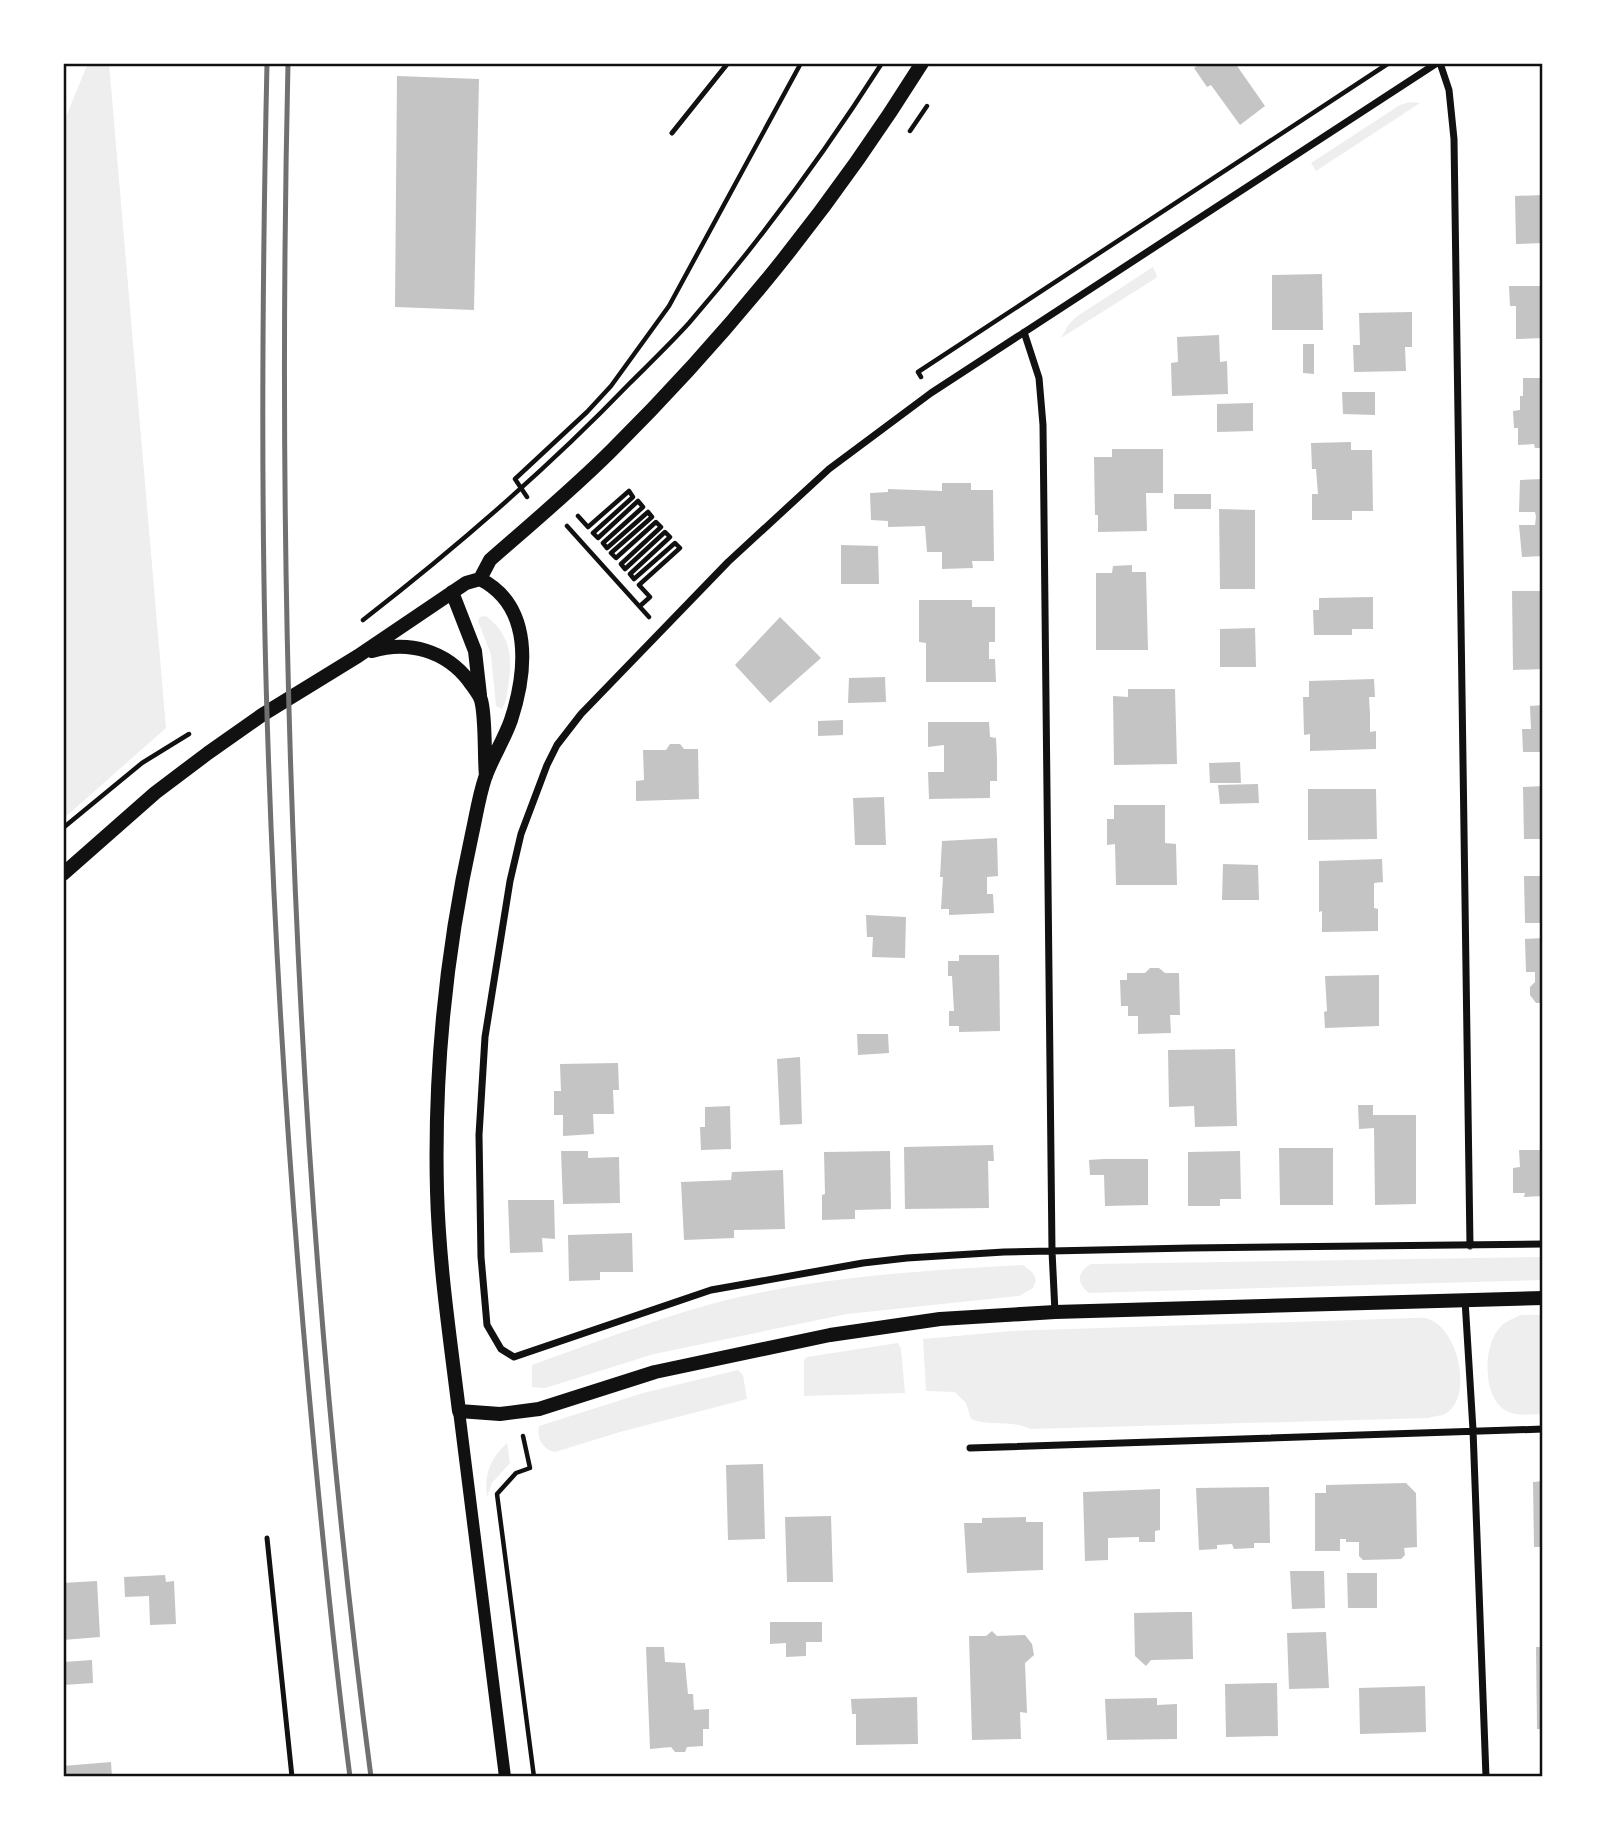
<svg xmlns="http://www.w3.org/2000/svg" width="1606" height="1840" font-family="'Titillium Web',sans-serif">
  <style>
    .green { fill: #eee }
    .building { fill: #c4c4c4 }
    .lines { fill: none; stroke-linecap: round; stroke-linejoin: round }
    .path { stroke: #111; stroke-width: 4.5 }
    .service { stroke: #111; stroke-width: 5 }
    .minor { stroke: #111; stroke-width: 7 }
    .tertiary { stroke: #111; stroke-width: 12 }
    .secondary { stroke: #111; stroke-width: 14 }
    .rail { stroke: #707070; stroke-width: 5 }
    .neatline { fill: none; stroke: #111; stroke-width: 2.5 }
  </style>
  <rect width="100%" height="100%" fill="#fff"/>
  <path class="green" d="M 88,63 L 109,63 L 166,728 L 63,819 L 63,124 Z
    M 1410,102 L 1420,103 L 1316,171 L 1311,163 L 1400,105 Z
    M 1153,267 L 1157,276 L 1156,278 L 1061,338 L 1069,324 L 1076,317 Z
    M 486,616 C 511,635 513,658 508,687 C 507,695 506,702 502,709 L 496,706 L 491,655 L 478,621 L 480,617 Z
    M 1543,1257 L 1543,1280 L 1089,1293 C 1076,1283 1077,1272 1091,1264 Z
    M 1023,1265 L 1033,1273 L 1036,1280 L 1033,1288 L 1019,1296 L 847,1314 L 654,1354 L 545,1388 L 532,1387 L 532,1365 C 590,1344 648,1322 708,1305 C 810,1277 917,1271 1023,1265 Z
    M 1521,1315 L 1543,1315 L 1543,1414 C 1531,1414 1516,1417 1505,1410 C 1483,1397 1483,1348 1498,1330 C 1503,1322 1512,1319 1521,1315 Z
    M 1413,1318 C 1417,1318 1425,1317 1429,1319 C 1460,1331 1473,1399 1445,1414 C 1441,1416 1433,1416 1429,1418 L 1031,1429 C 1010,1419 991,1427 971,1419 L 966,1403 L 955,1392 L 926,1391 L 923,1339 L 1012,1331 Z
    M 898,1343 L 901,1349 L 905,1393 L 804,1396 L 804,1360 L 807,1357 Z
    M 738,1370 L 743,1375 L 747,1399 L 620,1432 L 555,1452 C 543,1450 536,1438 539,1426 L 643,1393 Z
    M 507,1443 L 510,1463 L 492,1483 L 487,1497 C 484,1474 490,1459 507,1443 Z"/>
  <path class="building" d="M 1201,63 L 1235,63 L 1265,106 L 1240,125 L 1211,85 L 1207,87 L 1194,68 Z
    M 397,76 L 479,79 L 474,310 L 395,307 Z
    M 1543,195 L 1543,243 L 1516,244 L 1515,196 Z
    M 1322,274 L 1323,330 L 1272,330 L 1272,275 Z
    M 1509,286 L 1543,286 L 1543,338 L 1516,339 L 1516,306 L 1510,306 Z
    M 1412,312 L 1412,347 L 1405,347 L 1406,371 L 1354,372 L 1353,345 L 1360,345 L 1359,313 Z
    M 1219,335 L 1220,362 L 1227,361 L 1228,394 L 1172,396 L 1171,363 L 1178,362 L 1177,337 Z
    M 1303,344 L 1314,344 L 1314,374 L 1303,373 Z
    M 1523,378 L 1543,378 L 1543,448 L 1535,448 L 1534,444 L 1518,445 L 1518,428 L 1514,428 L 1513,411 L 1520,410 L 1520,396 L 1523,396 Z
    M 1342,392 L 1375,392 L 1375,415 L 1343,414 Z
    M 1253,403 L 1253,431 L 1217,432 L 1217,404 Z
    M 1351,442 L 1351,450 L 1372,450 L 1373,511 L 1352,511 L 1352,520 L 1312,520 L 1312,494 L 1318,494 L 1316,469 L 1312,469 L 1311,443 Z
    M 1112,449 L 1163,449 L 1163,493 L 1146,493 L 1147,531 L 1098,532 L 1098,515 L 1095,515 L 1094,457 L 1112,457 Z
    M 1543,479 L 1543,556 L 1522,557 L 1519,525 L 1535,525 L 1536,517 L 1535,512 L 1519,512 L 1520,480 Z
    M 942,483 L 971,483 L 971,490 L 993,490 L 994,561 L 972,561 L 973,568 L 942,569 L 942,552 L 927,552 L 925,526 L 888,527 L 888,521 L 871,520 L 870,493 L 888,492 L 888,489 L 942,491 Z
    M 1174,494 L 1211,494 L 1211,509 L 1174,509 Z
    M 1219,509 L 1255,510 L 1255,589 L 1220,589 Z
    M 841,545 L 878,546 L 879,584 L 841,584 Z
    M 1132,565 L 1132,572 L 1146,572 L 1148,650 L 1096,650 L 1096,573 L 1112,573 L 1113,566 Z
    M 1512,591 L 1543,591 L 1543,669 L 1513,670 Z
    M 1373,597 L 1373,629 L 1352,629 L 1352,635 L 1314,635 L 1313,610 L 1319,610 L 1319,598 Z
    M 919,600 L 972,600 L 972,607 L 995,607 L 995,642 L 989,642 L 989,659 L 995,659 L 996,682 L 926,682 L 926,643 L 919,642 Z
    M 780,617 L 821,658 L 770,703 L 735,665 Z
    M 1255,628 L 1256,667 L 1220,667 L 1220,629 Z
    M 885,677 L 886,702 L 848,703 L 849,678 Z
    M 1374,679 L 1375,697 L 1369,697 L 1370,714 L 1370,732 L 1376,731 L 1376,749 L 1310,751 L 1310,734 L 1304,735 L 1303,697 L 1309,697 L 1309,681 Z
    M 1128,689 L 1175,689 L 1177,764 L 1114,765 L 1113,696 L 1128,697 Z
    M 1543,705 L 1543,752 L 1523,752 L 1522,729 L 1531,729 L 1530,706 Z
    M 843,720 L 843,735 L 818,736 L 818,721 Z
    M 928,722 L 989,722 L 990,737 L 996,738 L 997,759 L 997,781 L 990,781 L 990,798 L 929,799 L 928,772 L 944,772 L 944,745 L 928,747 Z
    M 670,744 L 680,744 L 684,749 L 698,749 L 699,799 L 636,801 L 636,781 L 644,780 L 643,750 L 666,750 Z
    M 1240,762 L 1241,783 L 1210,783 L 1209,763 Z
    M 1258,784 L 1259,803 L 1220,804 L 1218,785 Z
    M 1543,786 L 1543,839 L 1524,839 L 1523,787 Z
    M 1308,789 L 1376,789 L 1377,839 L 1308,840 Z
    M 884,797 L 886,845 L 855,845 L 853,798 Z
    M 1114,805 L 1165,805 L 1165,843 L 1176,844 L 1177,885 L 1116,885 L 1115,844 L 1107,845 L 1107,819 L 1114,819 Z
    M 997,838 L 998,876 L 987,877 L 987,894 L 993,894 L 994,913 L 949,915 L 949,909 L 941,909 L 943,877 L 940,877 L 942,841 Z
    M 1382,859 L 1383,882 L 1374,883 L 1374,908 L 1378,909 L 1378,931 L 1322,932 L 1322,911 L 1319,912 L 1319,861 Z
    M 1223,864 L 1258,865 L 1259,900 L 1222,900 Z
    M 1524,876 L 1543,876 L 1543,923 L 1525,923 Z
    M 866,915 L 906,917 L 905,958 L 872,957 L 873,937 L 867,937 Z
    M 1543,938 L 1543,1003 L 1536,1003 L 1530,995 L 1530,987 L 1535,982 L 1535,972 L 1526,972 L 1525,939 Z
    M 959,955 L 999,955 L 1000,1031 L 959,1032 L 959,1026 L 949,1026 L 949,1011 L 954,1011 L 952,976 L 948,976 L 948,961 L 959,961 Z
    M 1150,968 L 1159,968 L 1165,973 L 1179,973 L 1180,1015 L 1170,1015 L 1171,1033 L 1138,1034 L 1138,1016 L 1128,1016 L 1128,1006 L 1121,1006 L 1120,980 L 1127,980 L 1127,973 L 1145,973 Z
    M 1379,975 L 1379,1026 L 1325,1028 L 1324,1012 L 1327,1011 L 1325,976 Z
    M 857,1034 L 888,1034 L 889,1053 L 858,1055 Z
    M 1235,1049 L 1237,1126 L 1195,1127 L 1194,1106 L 1169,1107 L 1168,1050 Z
    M 800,1057 L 802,1124 L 780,1125 L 777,1059 Z
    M 618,1063 L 619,1090 L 613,1090 L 614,1114 L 593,1114 L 594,1134 L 563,1136 L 563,1115 L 554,1115 L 554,1091 L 561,1091 L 560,1064 Z
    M 1358,1105 L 1373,1105 L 1373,1115 L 1416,1115 L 1416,1204 L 1375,1205 L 1374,1128 L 1359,1129 Z
    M 730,1106 L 731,1149 L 701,1150 L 700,1127 L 705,1127 L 705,1107 Z
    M 993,1145 L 994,1161 L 988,1161 L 989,1208 L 905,1209 L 904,1147 Z
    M 1279,1148 L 1333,1148 L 1333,1205 L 1280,1205 Z
    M 1519,1150 L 1543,1150 L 1543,1196 L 1524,1197 L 1525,1193 L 1513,1193 L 1513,1168 L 1520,1167 Z
    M 561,1151 L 588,1151 L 588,1158 L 619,1157 L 620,1203 L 563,1204 Z
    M 890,1151 L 891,1209 L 855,1210 L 855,1219 L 822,1220 L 822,1195 L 825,1194 L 824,1152 Z
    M 1240,1151 L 1241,1199 L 1220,1199 L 1220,1206 L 1188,1206 L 1188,1152 Z
    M 1104,1159 L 1148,1159 L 1148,1205 L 1105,1206 L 1104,1175 L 1090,1175 L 1089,1160 Z
    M 783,1170 L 785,1229 L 734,1230 L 734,1238 L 684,1240 L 681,1182 L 731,1180 L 732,1172 Z
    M 508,1200 L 554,1200 L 555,1239 L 542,1238 L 543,1252 L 510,1253 Z
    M 632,1233 L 633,1272 L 600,1272 L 600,1280 L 569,1281 L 568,1235 Z
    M 763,1464 L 765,1539 L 728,1540 L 726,1465 Z
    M 1543,1481 L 1543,1547 L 1534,1547 L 1533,1482 Z
    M 1406,1483 L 1416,1493 L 1417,1547 L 1404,1548 L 1405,1555 L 1401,1559 L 1363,1560 L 1359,1556 L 1359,1542 L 1346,1542 L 1346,1539 L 1340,1539 L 1340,1551 L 1315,1551 L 1315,1493 L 1326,1493 L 1326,1485 Z
    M 1269,1487 L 1270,1543 L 1254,1543 L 1254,1548 L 1234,1549 L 1232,1544 L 1217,1545 L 1217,1549 L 1199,1550 L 1196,1488 Z
    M 1160,1489 L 1160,1530 L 1155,1531 L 1155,1542 L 1139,1542 L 1139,1537 L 1108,1538 L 1108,1560 L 1085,1561 L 1083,1492 Z
    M 831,1516 L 833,1582 L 787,1582 L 785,1517 Z
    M 1026,1517 L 1026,1522 L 1043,1522 L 1043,1570 L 967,1573 L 964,1523 L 982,1523 L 982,1518 Z
    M 1290,1571 L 1324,1571 L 1325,1608 L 1292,1609 Z
    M 1347,1573 L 1377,1573 L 1377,1608 L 1348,1608 Z
    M 165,1575 L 166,1582 L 174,1581 L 176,1624 L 150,1625 L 149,1596 L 125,1597 L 124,1577 Z
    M 97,1581 L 100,1637 L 63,1640 L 63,1583 Z
    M 1180,1612 L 1192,1612 L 1193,1659 L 1151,1660 L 1146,1666 L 1135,1656 L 1134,1613 Z
    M 770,1622 L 822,1622 L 822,1642 L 806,1642 L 806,1656 L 786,1657 L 786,1643 L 770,1644 Z
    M 992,1631 L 997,1636 L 1025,1635 L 1032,1644 L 1034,1655 L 1025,1663 L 1027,1713 L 1020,1712 L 1021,1739 L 972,1740 L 969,1636 L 986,1636 Z
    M 1326,1632 L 1329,1688 L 1289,1689 L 1287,1633 Z
    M 646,1647 L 664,1647 L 665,1662 L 685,1663 L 688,1694 L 693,1694 L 694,1710 L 709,1709 L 709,1729 L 703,1729 L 703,1746 L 687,1747 L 685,1752 L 675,1752 L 671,1747 L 650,1749 Z
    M 1536,1647 L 1543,1647 L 1543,1729 L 1537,1729 Z
    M 92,1660 L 93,1683 L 63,1685 L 63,1662 Z
    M 1277,1683 L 1278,1736 L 1226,1737 L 1225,1684 Z
    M 1425,1686 L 1426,1732 L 1360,1734 L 1359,1688 Z
    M 917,1697 L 918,1744 L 856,1745 L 856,1714 L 852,1714 L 851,1699 Z
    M 1157,1698 L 1157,1705 L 1177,1704 L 1177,1739 L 1107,1740 L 1105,1699 Z
    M 111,1762 L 112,1777 L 63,1777 L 63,1766 Z"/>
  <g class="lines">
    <path class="path" d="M 910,131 L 927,106
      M 921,377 L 918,372 L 1389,63
      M 527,497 L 515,479 L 587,412 L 611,386 L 669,306 L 801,63
      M 578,516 L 588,527 L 629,491 L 633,497 L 593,533 L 598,538 L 638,501 L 643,507 L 603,543 L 607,548 L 648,512 L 652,517 L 611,553 L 616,558 L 656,522 L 661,527 L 621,564 L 625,569 L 665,532 L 670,537 L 630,574 L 634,579 L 675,543 L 680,548 L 639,585 L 650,597 L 640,606
      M 567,526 L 649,617
      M 363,620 C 457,547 547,469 629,384 C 649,364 670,344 689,323 C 759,242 824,154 882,63
      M 63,828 L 142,763 L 189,734
      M 523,1436 L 530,1468 L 516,1473 L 497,1494 L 534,1777"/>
    <path class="service" d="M 672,133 L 728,63
      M 267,1538 L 292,1777"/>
    <path class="minor" d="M 1437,63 L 931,393 L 829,469 L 728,562 L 581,714 L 557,745 L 547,765 L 521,834 L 510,881 L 485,1037 L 479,1135 L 481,1257 L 487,1325 L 501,1349 L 514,1357 L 711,1290 L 863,1263 L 907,1258 L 1004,1252 L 1190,1248 L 1543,1244
      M 1440,63 L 1449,90 L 1454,139 L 1470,1246
      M 1024,332 L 1039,378 L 1043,425 L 1052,1251 L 1055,1312
      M 1465,1300 L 1473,1430 L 1486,1777
      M 970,1448 L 1543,1429"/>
    <path class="tertiary" d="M 459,1411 L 505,1777"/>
    <path class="secondary" d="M 480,579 C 533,606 527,671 511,720 C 504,740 492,758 485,778 C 479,796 476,816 472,834 C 446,951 434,1071 437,1191 C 439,1265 450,1338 459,1411 L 500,1414 L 539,1409 L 655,1372 L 830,1335 L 940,1319 L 1055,1312 L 1543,1298
      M 480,579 L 490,560 C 531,524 573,489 612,450 C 730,333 834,204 922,63
      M 452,592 L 475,651 L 480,695
      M 372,651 C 409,640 446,651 469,681 C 473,687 479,694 481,700 C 486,717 484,756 486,776
      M 63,874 L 155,793 L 208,753 L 262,715 L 358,656 L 466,583 L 480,579"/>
    <path class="rail" d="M 267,63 C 262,290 260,518 268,745 C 275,958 289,1170 308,1382 C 320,1514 333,1646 350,1777
      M 288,63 C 275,635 296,1209 371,1777"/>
  </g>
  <rect width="1606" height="1840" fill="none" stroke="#ffffff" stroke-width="130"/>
  <rect x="65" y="65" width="1476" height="1710" class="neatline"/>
</svg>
